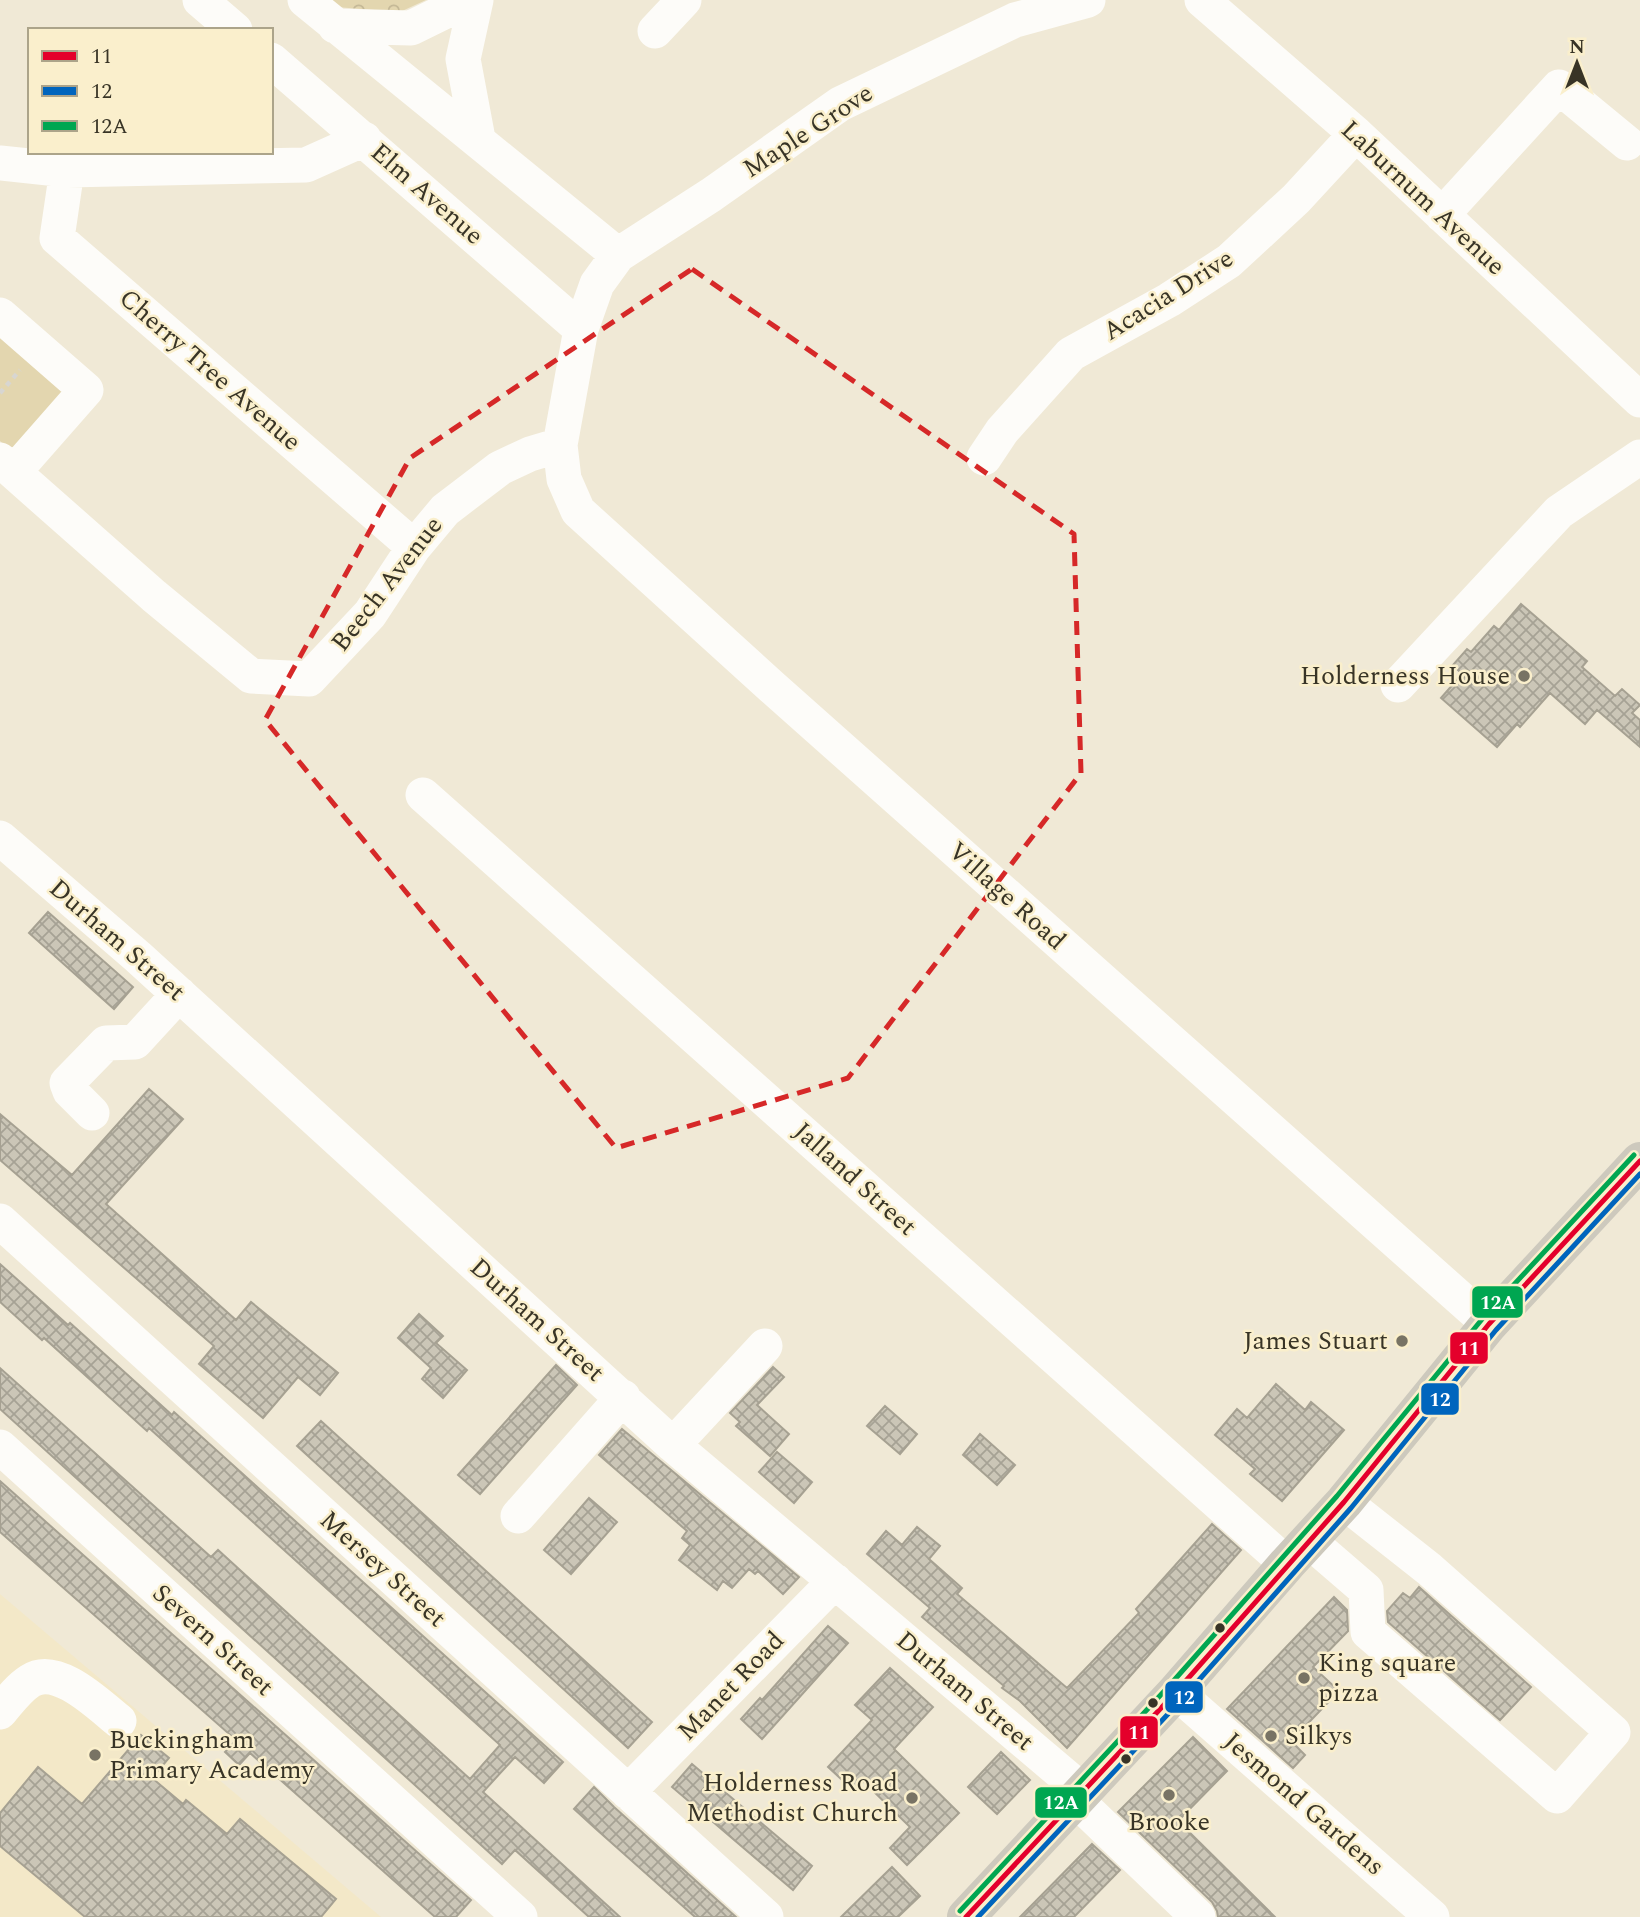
<svg xmlns="http://www.w3.org/2000/svg" width="1640" height="1917" font-family="Spectral,serif">
  <style>
    .built { fill: #f3e8c8 }
    .park { fill: url(#park-crowns) }
    .garden { fill: #e3d6af }
    .building { fill: url(#building-cross-hatch); stroke: #a6a192; stroke-width: 2 }
    .lines { fill: none; stroke-linecap: round; stroke-linejoin: round }
    .path { stroke: #d8d6d1; stroke-width: 4.5; stroke-dasharray: 5 5; stroke-linecap: butt }
    .minor { stroke: #fdfcf9; stroke-width: 35 }
    .highway { stroke: #cdc9bd; stroke-width: 38 }
    .bus-1-casing { stroke: #faefcc; stroke-width: 10 }
    .bus-2-casing { stroke: #faefcc; stroke-width: 10 }
    .bus-3-casing { stroke: #faefcc; stroke-width: 10 }
    .bus-1 { stroke: #e4002b; stroke-width: 5 }
    .bus-2 { stroke: #0065bd; stroke-width: 5 }
    .bus-3 { stroke: #00a651; stroke-width: 5 }
    .marked { fill: none; stroke: #d62828; stroke-width: 5; stroke-dasharray: 14 9; stroke-linejoin: round }
    .poi-dot { fill: #787364; stroke: #faefcc; stroke-width: 2.5 }
    .bus-dot { fill: #383426; stroke: #faefcc; stroke-width: 2.5 }
    .labels { text-anchor: middle; dominant-baseline: central; stroke-width: 5; stroke-linejoin: round; paint-order: stroke }
    .street-label { font-size: 26px; fill: #383426; stroke: #faefcc }
    .poi-label { font-size: 26px; fill: #383426; stroke: #faefcc; text-anchor: end }
    .line-badge { stroke: #faefcc; stroke-width: 2.5 }
    .badge-label { font-size: 19px; text-anchor: middle; font-weight: bold; fill: #fff }
  </style>
  <defs>
    <pattern id="park-crowns" width="20" height="18" patternUnits="userSpaceOnUse" patternTransform="scale(1.75)"><rect width="20" height="18" fill="#e3d6af"/><path d="M2 6a3 3 0 1 1 6 0M12 15a3 3 0 1 1 6 0" fill="none" stroke="#c4b896"/></pattern>
    <pattern id="building-cross-hatch" width="8" height="8" patternUnits="userSpaceOnUse" patternTransform="scale(1.75)"><rect width="8" height="8" fill="#cbc6b7"/><path d="M0 0l8 8M0 8l8-8" fill="none" stroke="#a6a295"/></pattern>
  </defs>
  <rect width="100%" height="100%" fill="#f0e9d6"/>
  <path class="built" d="M 0,1594 L 381,1917 L 0,1917 Z"/>
  <path class="park" d="M 328,0 L 426,0 L 400,12 L 336,7 Z"/>
  <path class="garden" d="M 0,333 L 66,391 L 13,452 L 0,441 Z"/>
  <path class="building" d="M 1521,604 L 1587,661 L 1582,667 L 1615,696 L 1622,689 L 1640,705 L 1632,713 L 1640,720 L 1640,747 L 1597,710 L 1585,724 L 1550,693 L 1520,727 L 1517,724 L 1497,747 L 1441,698 L 1462,674 L 1453,665 L 1467,649 L 1471,652 L 1494,626 L 1499,630 Z
    M 48,912 L 133,987 L 114,1009 L 29,933 Z
    M 149,1089 L 183,1119 L 106,1204 L 236,1320 L 251,1302 L 338,1373 L 320,1395 L 298,1377 L 263,1418 L 199,1364 L 214,1346 L 0,1160 L 0,1114 L 72,1175 Z
    M 0,1264 L 68,1325 L 70,1323 L 172,1415 L 174,1412 L 563,1762 L 544,1783 L 515,1757 L 483,1792 L 620,1917 L 589,1917 L 515,1850 L 502,1864 L 0,1409 L 0,1368 L 211,1557 L 218,1550 L 470,1779 L 500,1745 L 149,1428 L 147,1431 L 44,1338 L 42,1340 L 0,1302 Z
    M 419,1314 L 443,1336 L 436,1343 L 467,1370 L 443,1398 L 422,1379 L 431,1368 L 398,1338 Z
    M 556,1365 L 577,1385 L 480,1494 L 458,1475 Z
    M 773,1367 L 784,1377 L 757,1405 L 789,1434 L 770,1456 L 736,1426 L 740,1422 L 730,1413 Z
    M 1276,1384 L 1305,1410 L 1311,1402 L 1344,1430 L 1282,1501 L 1250,1474 L 1255,1469 L 1215,1435 L 1237,1409 L 1247,1418 Z
    M 885,1406 L 917,1434 L 900,1454 L 867,1426 Z
    M 321,1421 L 652,1722 L 628,1748 L 297,1446 Z
    M 622,1429 L 799,1577 L 783,1594 L 758,1571 L 755,1574 L 749,1569 L 732,1588 L 723,1581 L 717,1590 L 679,1560 L 690,1545 L 682,1538 L 687,1531 L 599,1455 Z
    M 980,1434 L 1015,1465 L 997,1485 L 963,1455 Z
    M 777,1452 L 812,1482 L 794,1503 L 759,1472 Z
    M 0,1481 L 471,1900 L 456,1917 L 435,1917 L 250,1753 L 239,1765 L 225,1752 L 236,1740 L 0,1532 Z
    M 589,1498 L 617,1522 L 571,1574 L 544,1550 Z
    M 1212,1524 L 1241,1550 L 1067,1748 L 1020,1701 L 1002,1688 L 1004,1686 L 922,1617 L 930,1608 L 867,1554 L 886,1531 L 902,1545 L 917,1527 L 940,1546 L 929,1559 L 962,1588 L 957,1594 L 1067,1688 L 1139,1613 L 1136,1609 Z
    M 1419,1587 L 1531,1687 L 1500,1720 L 1388,1622 L 1387,1611 L 1403,1593 L 1410,1598 Z
    M 1334,1597 L 1347,1610 L 1348,1631 L 1313,1667 L 1339,1691 L 1291,1741 L 1305,1755 L 1293,1768 L 1227,1709 Z
    M 828,1626 L 848,1643 L 762,1739 L 741,1719 L 760,1698 L 762,1700 Z
    M 890,1668 L 933,1707 L 894,1749 L 959,1813 L 907,1865 L 890,1848 L 910,1827 L 863,1781 L 854,1791 L 828,1767 L 872,1720 L 855,1705 Z
    M 141,1735 L 169,1758 L 152,1778 L 183,1804 L 186,1800 L 227,1834 L 240,1819 L 336,1899 L 321,1917 L 85,1917 L 0,1846 L 0,1813 L 38,1767 L 82,1804 Z
    M 1193,1737 L 1227,1771 L 1178,1821 L 1275,1917 L 1218,1917 L 1217,1911 L 1212,1902 L 1118,1812 Z
    M 1001,1752 L 1030,1780 L 997,1814 L 968,1787 Z
    M 692,1764 L 812,1866 L 793,1890 L 672,1787 Z
    M 594,1787 L 614,1807 L 736,1917 L 695,1917 L 596,1829 L 574,1809 Z
    M 1092,1844 L 1120,1870 L 1074,1917 L 1020,1917 Z
    M 892,1867 L 920,1896 L 898,1917 L 841,1917 Z"/>
  <g class="lines">
    <path class="path" d="M 0,393 L 20,370"/>
    <path class="minor" d="M 200,0 L 235,30
      M 305,0 L 618,255
      M 476,0 L 463,59 L 478,139
      M 1202,0 L 1356,134 L 1640,400
      M 335,26 L 411,28 L 468,0
      M 655,31 L 684,0
      M 271,60 L 581,329
      M 0,163 L 67,170 L 306,165 L 364,139
      M 67,170 L 57,238 L 414,547
      M 1442,215 L 1559,87 L 1627,143
      M 0,315 L 86,390 L 14,472
      M 560,445 L 564,479 L 578,511 L 772,687 L 1489,1324
      M 984,458 L 1002,431 L 1071,354 L 1169,300 L 1229,261 L 1296,199 L 1356,134
      M 0,460 L 154,596 L 251,676 L 309,679 L 370,614 L 414,547 L 445,510 L 500,468 L 530,454 L 560,445 L 581,329 L 597,284 L 618,255 L 711,195 L 840,104 L 1015,20 L 1088,0
      M 1398,685 L 1559,512 L 1640,457
      M 423,795 L 1287,1564
      M 0,838 L 138,957 L 673,1445 L 1083,1791
      M 92,1113 L 70,1091 L 67,1083 L 106,1043 L 135,1042 L 179,994
      M 0,1221 L 766,1917
      M 673,1445 L 765,1346
      M 0,1447 L 520,1917
      M 518,1516 L 623,1397
      M 1308,1540 L 1366,1590 L 1368,1632 L 1557,1796 L 1613,1732 L 1429,1569 L 1344,1502
      M 1176,1692 L 1432,1917
      M 0,1712 C 9,1701 19,1688 30,1681 C 57,1663 99,1705 119,1721
      M 628,1792 L 835,1581
      M 1076,1800 L 1198,1917"/>
    <path class="highway" d="M 966,1917 L 1176,1692 L 1287,1564 L 1344,1502 L 1489,1324 L 1640,1161"/>
    <defs>
      <path id="bus-1" d="M 966,1917 L 1176,1692 L 1344,1502 L 1489,1324 L 1640,1161"/>
      <path id="bus-2" d="M 978,1917 L 1183,1698 L 1351,1508 L 1496,1330 L 1640,1174"/>
      <path id="bus-3" d="M 960,1911 L 1169,1686 L 1337,1496 L 1483,1318 L 1634,1155"/>
    </defs>
    <use href="#bus-1" class="bus-1-casing"/>
    <use href="#bus-2" class="bus-2-casing"/>
    <use href="#bus-3" class="bus-3-casing"/>
    <use href="#bus-1" class="bus-1"/>
    <use href="#bus-2" class="bus-2"/>
    <use href="#bus-3" class="bus-3"/>
  </g>
  <path class="marked" d="M 692,269 L 1074,534 L 1081,773 L 848,1078 L 616,1148 L 265,720 L 410,458 Z"/>
  <g class="poi-dot">
    <circle cx="1524" cy="676" r="7"/>
    <circle cx="1402" cy="1341" r="7"/>
    <circle cx="1304" cy="1678" r="7"/>
    <circle cx="1271" cy="1736" r="7"/>
    <circle cx="95" cy="1755" r="7"/>
    <circle cx="1169" cy="1795" r="7"/>
    <circle cx="912" cy="1798" r="7"/>
  </g>
  <g class="bus-dot">
    <circle cx="1220" cy="1628" r="6"/>
    <circle cx="1153" cy="1703" r="6"/>
    <circle cx="1126" cy="1759" r="6"/>
  </g>
  <g class="labels">
    <g class="street-label">
      <text transform="translate(808 131) rotate(-33)">Maple Grove</text>
      <text transform="translate(427 194) rotate(41)">Elm Avenue</text>
      <text transform="translate(1423 198) rotate(43)">Laburnum Avenue</text>
      <text transform="translate(1168 295) rotate(-32)">Acacia Drive</text>
      <text transform="translate(210 370) rotate(41)">Cherry Tree Avenue</text>
      <text transform="translate(387 584) rotate(-52)">Beech Avenue</text>
      <text transform="translate(1007 896) rotate(42)">Village Road</text>
      <text transform="translate(117 940) rotate(41)">Durham Street</text>
      <text transform="translate(855 1179) rotate(42)">Jalland Street</text>
      <text transform="translate(537 1320) rotate(42)">Durham Street</text>
      <text transform="translate(383 1569) rotate(42)">Mersey Street</text>
      <text transform="translate(213 1640) rotate(42)">Severn Street</text>
      <text transform="translate(731 1686) rotate(-46)">Manet Road</text>
      <text transform="translate(965 1691) rotate(40)">Durham Street</text>
      <text transform="translate(1304 1804) rotate(41)">Jesmond Gardens</text>
    </g>
    <g class="poi-label">
      <text x="1510" y="676">Holderness House</text>
      <text x="1388" y="1341">James Stuart</text>
      <text x="1318" y="1663" text-anchor="start">King square<tspan x="1318" dy="30">pizza</tspan></text>
      <text x="1285" y="1736" text-anchor="start">Silkys</text>
      <text x="109" y="1740" text-anchor="start">Buckingham<tspan x="109" dy="30">Primary Academy</tspan></text>
      <text x="898" y="1783">Holderness Road<tspan x="898" dy="30">Methodist Church</tspan></text>
      <text x="1169" y="1822" text-anchor="middle">Brooke</text>
    </g>
  </g>
  <g class="line-badge">
    <rect x="1471" y="1285" width="53" height="34" rx="7" fill="#00a651"/>
    <rect x="1449" y="1331" width="40" height="34" rx="7" fill="#e4002b"/>
    <rect x="1420" y="1382" width="40" height="34" rx="7" fill="#0065bd"/>
    <rect x="1164" y="1680" width="40" height="34" rx="7" fill="#0065bd"/>
    <rect x="1119" y="1715" width="40" height="34" rx="7" fill="#e4002b"/>
    <rect x="1034" y="1786" width="54" height="33" rx="7" fill="#00a651"/>
  </g>
  <g class="badge-label">
    <text x="1498" y="1309">12A</text>
    <text x="1469" y="1355">11</text>
    <text x="1440" y="1406">12</text>
    <text x="1184" y="1704">12</text>
    <text x="1139" y="1739">11</text>
    <text x="1061" y="1809">12A</text>
  </g>
  <rect x="28" y="28" width="245" height="126" fill="#faefcc" stroke="#aca48a" stroke-width="2"/>
  <rect x="42" y="51" width="35" height="10" fill="#e4002b" stroke="#aca48a" stroke-width="2"/>
  <text x="91" y="63" font-size="21" fill="#383426">11</text>
  <rect x="42" y="86" width="35" height="10" fill="#0065bd" stroke="#aca48a" stroke-width="2"/>
  <text x="91" y="98" font-size="21" fill="#383426">12</text>
  <rect x="42" y="121" width="35" height="10" fill="#00a651" stroke="#aca48a" stroke-width="2"/>
  <text x="91" y="133" font-size="21" fill="#383426">12A</text>
  <g transform="translate(1577 63)" stroke="#faefcc" stroke-width="5" paint-order="stroke">
  <path d="M0-5L12 26L0 18L-12 26Z" fill="#383426"/>
  <text y="-10" font-size="19" font-weight="bold" text-anchor="middle" fill="#383426">N</text>
  </g>
</svg>
